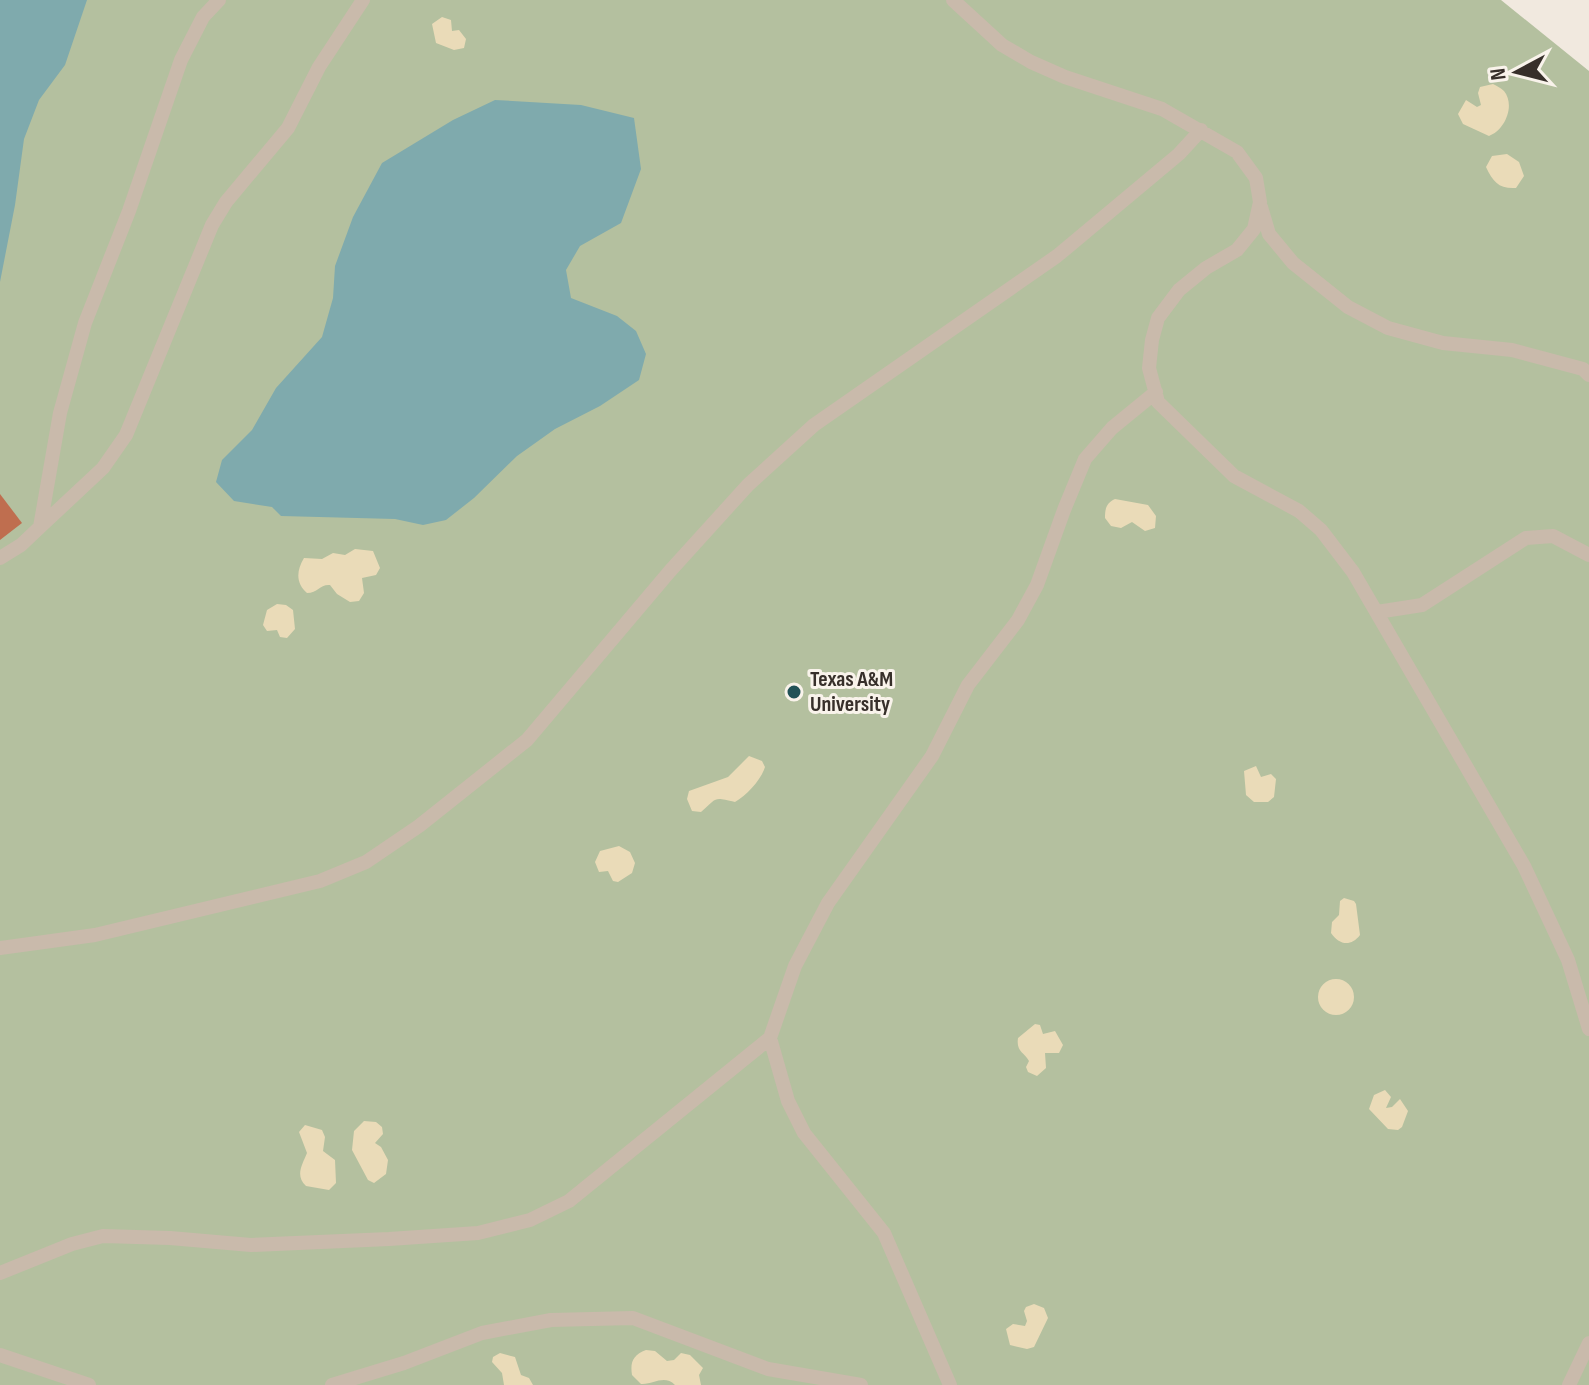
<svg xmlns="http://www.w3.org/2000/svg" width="1589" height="1385" font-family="'Sofia Sans Condensed',sans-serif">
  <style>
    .green { fill: #b4c09f }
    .sand { fill: #eadbb8 }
    .water { fill: #7faaad }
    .building { fill: #bf6e4f }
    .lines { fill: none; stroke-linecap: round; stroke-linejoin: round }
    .service { stroke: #c9baab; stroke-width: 14 }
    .poi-dot { fill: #225257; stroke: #f9f3eb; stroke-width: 3 }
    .labels { text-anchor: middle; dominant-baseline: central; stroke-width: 6; stroke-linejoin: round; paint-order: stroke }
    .poi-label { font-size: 22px; font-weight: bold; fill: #372f2a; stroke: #f9f3eb; text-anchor: start }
  </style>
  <rect width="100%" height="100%" fill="#f1e9df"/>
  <path class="green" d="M 0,0 L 1501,0 L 1589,71 L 1589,1385 L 0,1385 Z"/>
  <path class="sand" d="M 442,17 L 451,20 L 452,31 L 459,30 L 466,39 L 464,48 L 454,50 L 436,43 L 432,24 Z
    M 1493,84 C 1497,86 1501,88 1504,91 C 1516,106 1504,131 1489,136 L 1463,124 L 1458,114 L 1466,100 L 1477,107 L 1481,105 L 1478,93 L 1480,87 Z
    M 1507,154 L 1519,162 L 1524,176 L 1516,188 C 1499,189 1493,182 1486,167 L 1492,156 Z
    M 1115,499 L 1148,505 L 1156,516 L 1155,528 L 1145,531 L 1132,522 L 1121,528 L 1111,526 L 1105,518 C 1105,509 1106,503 1115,499 Z
    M 355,549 L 373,551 L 380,568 L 376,575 L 362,578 L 364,593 L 359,601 L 350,602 L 337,594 L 330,585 C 320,584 318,593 307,593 C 296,584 296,571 304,558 L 322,559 L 333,553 L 345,555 Z
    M 277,604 L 286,605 L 293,610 L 295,629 L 287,638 L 280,637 L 277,630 L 267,631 L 263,625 L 267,610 Z
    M 749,756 L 762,761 L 765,767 C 761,780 747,795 735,802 C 713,797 718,797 701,812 L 692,811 L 687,799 L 689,791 L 728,777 Z
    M 1256,766 L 1261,777 L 1271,774 L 1276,779 L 1274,797 L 1268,802 L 1254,802 L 1246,795 L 1244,771 Z
    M 619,846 L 630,852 L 635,863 L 632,873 L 618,882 L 613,881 L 608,871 L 599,872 L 595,862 L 600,851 Z
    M 1344,898 L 1354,901 L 1356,904 L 1360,935 C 1351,947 1339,945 1331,933 L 1332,922 L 1339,915 L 1340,901 Z
    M1318 997a18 18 0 1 1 36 0a18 18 0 1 1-36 0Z
    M 1035,1024 L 1040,1025 L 1043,1034 L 1055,1031 L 1063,1045 L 1059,1053 L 1045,1053 L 1046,1068 L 1037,1076 L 1028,1072 L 1026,1067 L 1029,1061 C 1024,1052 1016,1052 1018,1038 Z
    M 1385,1090 L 1391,1097 L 1386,1108 L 1392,1107 L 1400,1099 L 1408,1111 L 1402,1127 L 1398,1130 L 1388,1129 L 1369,1109 L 1374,1095 Z
    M 364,1121 L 376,1122 L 382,1127 L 383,1134 L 375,1143 L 381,1147 L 388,1160 L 386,1174 L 374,1183 L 368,1180 L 352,1150 L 354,1131 Z
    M 305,1125 L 322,1130 L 325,1137 L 323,1151 L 335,1160 L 336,1183 L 329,1190 L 306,1186 C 295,1176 302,1165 307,1153 L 299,1132 Z
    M 1034,1304 L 1044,1308 L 1048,1318 L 1034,1347 L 1027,1349 L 1010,1345 L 1006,1329 L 1013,1324 L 1025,1326 L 1027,1321 L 1024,1311 L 1026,1307 Z
    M 646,1350 L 655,1351 L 667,1361 L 674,1360 L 681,1353 L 690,1355 L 703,1368 L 699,1375 L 701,1385 L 675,1385 C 664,1374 653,1385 641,1384 L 632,1375 C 630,1362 633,1355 646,1350 Z
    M 500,1353 L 515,1357 L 521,1375 L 529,1378 L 533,1385 L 504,1385 L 502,1373 L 492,1362 L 493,1357 Z"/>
  <path class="water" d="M 0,0 L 87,0 L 65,65 L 39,100 L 24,139 L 15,205 L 0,282 Z
    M 495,100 L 581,105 L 634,118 L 641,169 L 621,223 L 580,246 L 566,270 L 571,298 L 617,316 L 636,331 L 646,354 L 639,380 L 600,406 L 555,429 L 517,456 L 474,498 L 446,520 L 423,525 L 395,519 L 281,516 L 272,507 L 234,501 L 216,482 L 222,460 L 252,430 L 276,388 L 322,337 L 333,298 L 335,266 L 353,217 L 382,163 L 453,120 Z"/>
  <path class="building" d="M 0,494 L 22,523 L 0,540 Z"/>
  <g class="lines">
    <path class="service" d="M 953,0 L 1002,45 L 1031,62 L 1065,77 L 1162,109 L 1237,152 L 1256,178 L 1260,202 L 1254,229 L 1237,250 L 1206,268 L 1179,290 L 1158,318 L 1152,340 L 1149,368 L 1158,402 L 1234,476 L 1299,511 L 1321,530 L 1353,572 L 1524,866 L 1568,960 L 1589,1029
      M 1261,207 L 1269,234 L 1293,263 L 1348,307 L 1388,328 L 1443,343 L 1512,350 L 1583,369 L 1589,375
      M 40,527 L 103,468 L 126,435 L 212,225 L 226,202 L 288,128 L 319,67 L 363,0
      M 0,558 L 21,545 L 40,527 L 60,413 L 85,323 L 129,211 L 181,60 L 203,17 L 219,0
      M 1377,612 L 1422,605 L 1526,538 L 1553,536 L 1589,555
      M 0,948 L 95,935 L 320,881 L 366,862 L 419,826 L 527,740 L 670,571 L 748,485 L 814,425 L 1057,256 L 1179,154 L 1201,130
      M 770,1038 L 788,1101 L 804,1133 L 884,1233 L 950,1385
      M 0,1273 L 72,1244 L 103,1236 L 170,1238 L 251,1245 L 389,1239 L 478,1233 L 530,1220 L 569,1201 L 770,1038 L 795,966 L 828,903 L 932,756 L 968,685 L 1018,620 L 1037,585 L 1064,510 L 1085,459 L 1112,428 L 1156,392
      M 0,1355 L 89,1385
      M 332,1385 L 404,1363 L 482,1333 L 551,1320 L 633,1318 L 768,1369 L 861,1385
      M 1569,1385 L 1589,1343"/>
  </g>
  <circle class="poi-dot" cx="794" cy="692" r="8"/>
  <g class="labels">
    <g class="poi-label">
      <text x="810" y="679">Texas A&amp;M<tspan x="810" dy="25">University</tspan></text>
    </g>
  </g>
  <g transform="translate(1517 72) rotate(263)" stroke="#f9f3eb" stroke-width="6" paint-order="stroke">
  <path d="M0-6L14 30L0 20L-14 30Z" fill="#372f2a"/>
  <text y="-12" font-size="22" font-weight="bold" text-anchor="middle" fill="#372f2a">N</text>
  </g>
</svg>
